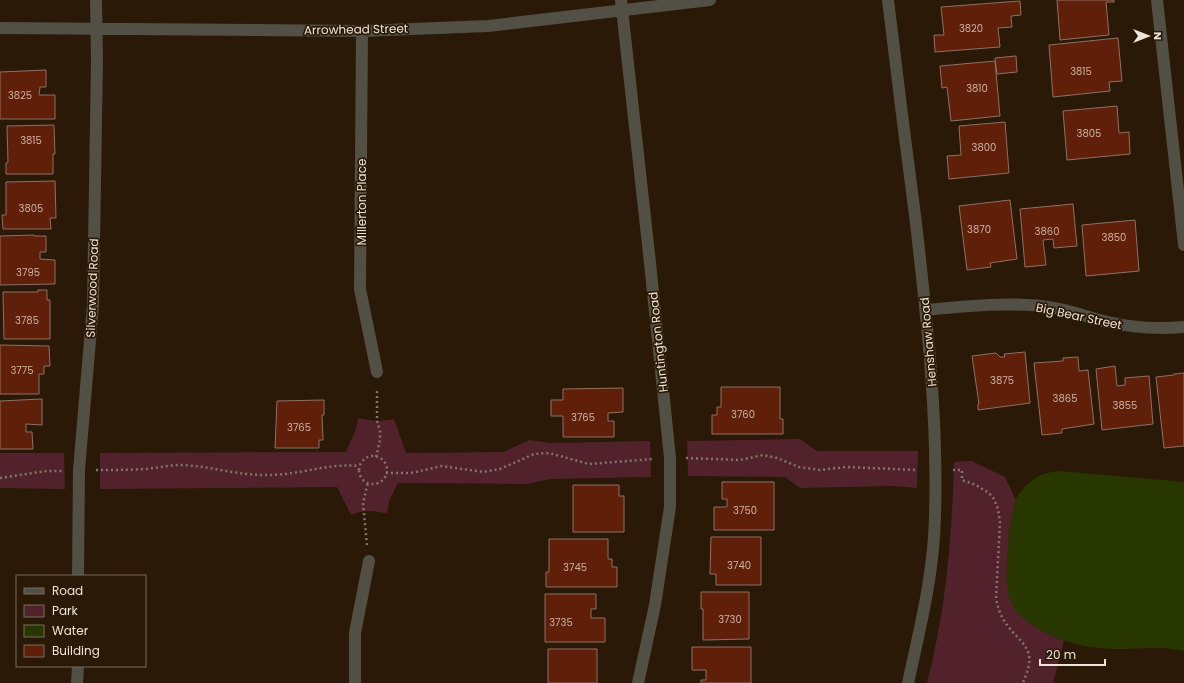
<svg xmlns="http://www.w3.org/2000/svg" width="1184" height="683" font-family="Poppins,sans-serif">
  <style>
    .green { fill: #51222b }
    .water { fill: #283600 }
    .building { fill: #601f08; stroke: #8d7067 }
    .lines { fill: none; stroke-linecap: round; stroke-linejoin: round }
    .path { stroke: #847667; stroke-width: 2.5; stroke-dasharray: 2 3; stroke-linecap: butt }
    .minor { stroke: #524f44; stroke-width: 12 }
    .labels { text-anchor: middle; dominant-baseline: central; stroke-width: 3.5; stroke-linejoin: round; paint-order: stroke }
    .number-label { font-size: 10px; fill: #cbb3a5 }
    .street-label { font-size: 12px; fill: #efe4d9; stroke: #2a1907 }
  </style>
  <rect width="100%" height="100%" fill="#2a1907"/>
  <path class="green" d="M 358,418 C 372,421 380,422 394,419 L 406,453 L 504,452 L 529,440 L 550,443 L 650,441 L 651,477 L 550,479 L 528,484 L 398,483 L 389,501 L 387,514 C 374,510 363,510 351,515 L 337,487 L 100,489 L 100,453 L 346,452 L 356,429 Z
    M 800,439 L 817,451 L 918,451 L 917,488 L 894,486 L 800,488 L 785,477 L 688,476 L 687,441 Z
    M 0,453 L 64,453 L 65,489 L 0,488 Z
    M 972,461 L 1005,477 L 1016,500 L 1009,533 L 1007,571 L 1044,632 L 1064,641 L 1053,683 L 927,683 C 946,610 952,536 954,462 Z"/>
  <path class="water" d="M 1060,471 L 1184,482 L 1184,651 C 1176,650 1168,648 1160,648 C 1149,647 1137,649 1126,649 C 1090,650 1052,642 1023,618 C 1014,611 1008,598 1007,586 C 1005,572 1010,510 1016,499 C 1026,481 1040,472 1060,471 Z"/>
  <path class="building" d="M 1057,0 L 1114,0 L 1114,2 L 1106,2 L 1109,35 L 1060,40 Z
    M 1020,1 L 1021,15 L 1011,16 L 1012,27 L 998,28 L 1000,47 L 935,52 L 934,35 L 944,35 L 941,7 Z
    M 1118,38 L 1122,81 L 1109,82 L 1110,91 L 1053,97 L 1049,45 Z
    M 1016,56 L 1017,72 L 997,74 L 995,58 Z
    M 995,61 L 1000,116 L 951,121 L 947,87 L 942,88 L 940,66 Z
    M 46,70 L 46,87 L 40,87 L 39,95 L 55,95 L 55,119 L 0,119 L 0,72 Z
    M 1117,106 L 1119,133 L 1129,132 L 1130,154 L 1067,160 L 1063,111 Z
    M 1005,122 L 1009,173 L 949,179 L 947,156 L 961,155 L 959,126 Z
    M 54,125 L 55,154 L 53,154 L 53,174 L 6,174 L 6,163 L 8,162 L 7,126 Z
    M 55,181 L 56,218 L 50,218 L 51,229 L 3,229 L 2,215 L 6,215 L 6,182 Z
    M 1010,200 L 1017,259 L 990,263 L 991,267 L 967,270 L 959,206 Z
    M 1073,204 L 1077,246 L 1054,248 L 1053,239 L 1043,240 L 1046,265 L 1025,267 L 1020,209 Z
    M 1135,220 L 1139,271 L 1086,276 L 1082,225 Z
    M 34,235 L 34,236 L 46,236 L 46,252 L 40,252 L 40,259 L 55,260 L 55,284 L 0,285 L 0,236 Z
    M 38,290 L 47,290 L 47,300 L 50,300 L 50,339 L 4,339 L 3,292 L 38,292 Z
    M 0,345 L 49,346 L 50,366 L 44,366 L 44,374 L 39,374 L 39,394 L 0,394 Z
    M 1025,352 L 1030,403 L 978,410 L 978,404 L 979,404 L 972,356 L 996,353 L 1000,357 L 1005,357 L 1004,354 Z
    M 1078,357 L 1079,371 L 1088,370 L 1094,424 L 1062,429 L 1062,433 L 1042,435 L 1034,363 L 1063,361 L 1063,358 Z
    M 1115,366 L 1117,386 L 1125,385 L 1125,378 L 1149,376 L 1153,424 L 1102,430 L 1096,369 Z
    M 1184,373 L 1184,446 L 1164,448 L 1156,377 L 1174,375 L 1174,374 Z
    M 721,387 L 780,387 L 780,419 L 783,419 L 783,434 L 712,434 L 712,415 L 717,415 L 717,407 L 721,407 Z
    M 623,388 L 623,412 L 608,413 L 608,421 L 614,421 L 614,437 L 563,437 L 563,416 L 551,416 L 551,400 L 563,400 L 563,389 Z
    M 42,399 L 42,425 L 26,424 L 26,432 L 32,432 L 33,449 L 0,449 L 0,401 Z
    M 324,400 L 324,415 L 322,415 L 323,440 L 319,440 L 319,448 L 275,448 L 277,401 Z
    M 722,482 L 774,482 L 774,530 L 714,530 L 714,507 L 727,507 L 727,499 L 722,499 Z
    M 573,485 L 619,485 L 619,496 L 624,496 L 624,532 L 573,532 Z
    M 711,537 L 761,537 L 761,585 L 716,585 L 716,574 L 710,574 Z
    M 549,539 L 608,539 L 608,559 L 612,559 L 612,567 L 617,567 L 617,587 L 546,587 L 546,572 L 549,572 Z
    M 701,592 L 749,592 L 749,639 L 703,640 L 703,609 L 701,609 Z
    M 545,594 L 596,594 L 596,609 L 591,609 L 591,618 L 605,618 L 605,642 L 545,642 Z
    M 692,647 L 751,647 L 751,683 L 701,683 L 701,680 L 706,680 L 706,670 L 692,670 Z
    M 548,649 L 597,649 L 597,683 L 548,683 Z"/>
  <g class="lines">
    <path class="path" d="M359 470a14 14 0 1 1 28 0a14 14 0 1 1-28 0Z
      M 376,457 L 380,440 L 380,431 L 377,421 L 377,388
      M 686,458 L 740,460 L 763,455 L 777,458 L 799,467 L 820,470 L 846,467 L 917,470
      M 96,470 C 112,470 128,470 145,469 C 157,468 169,465 181,465 C 211,466 239,476 269,475 C 299,475 328,463 359,466
      M 953,470 L 962,470 L 962,480 L 976,485 L 989,493 L 994,499 L 998,509 L 1000,522 L 996,599 C 998,608 1001,617 1007,625 C 1014,635 1026,643 1029,655 C 1031,665 1026,674 1023,683
      M 386,473 L 411,473 L 442,466 L 483,472 L 500,469 L 534,454 L 549,453 L 589,464 L 653,459
      M 0,478 L 47,471 L 63,471
      M 367,545 L 363,503 L 368,482"/>
    <path class="minor" d="M 621,0 L 650,263 L 670,458 L 670,507 L 655,605 L 638,683
      M 888,0 C 897,74 906,149 916,223 C 927,320 938,418 935,516 C 934,573 920,628 908,683
      M 1157,0 L 1184,245
      M 0,28 L 362,31 L 488,26 L 710,0
      M 362,31 L 360,289 L 377,372
      M 926,310 C 965,306 1016,301 1054,308 C 1073,311 1090,318 1108,322 C 1133,328 1158,329 1184,327
      M 78,576 L 79,470 L 93,305 L 97,60 L 96,0
      M 77,683 L 78,666
      M 355,683 L 355,633 L 369,561"/>
  </g>
  <g class="labels">
    <g class="number-label">
      <text x="971" y="28">3820</text>
      <text x="1081" y="71">3815</text>
      <text x="977" y="88">3810</text>
      <text x="20" y="95">3825</text>
      <text x="1089" y="133">3805</text>
      <text x="31" y="140">3815</text>
      <text x="984" y="147">3800</text>
      <text x="31" y="208">3805</text>
      <text x="979" y="229">3870</text>
      <text x="1047" y="231">3860</text>
      <text x="1114" y="237">3850</text>
      <text x="28" y="272">3795</text>
      <text x="27" y="320">3785</text>
      <text x="22" y="370">3775</text>
      <text x="1002" y="380">3875</text>
      <text x="1065" y="398">3865</text>
      <text x="1125" y="405">3855</text>
      <text x="743" y="414">3760</text>
      <text x="583" y="417">3765</text>
      <text x="299" y="427">3765</text>
      <text x="745" y="510">3750</text>
      <text x="739" y="565">3740</text>
      <text x="575" y="567">3745</text>
      <text x="730" y="619">3730</text>
      <text x="561" y="622">3735</text>
    </g>
    <g class="street-label">
      <text transform="translate(356 29) rotate(-1)">Arrowhead Street</text>
      <text transform="translate(361 202) rotate(-90)">Millerton Place</text>
      <text transform="translate(92 288) rotate(-88)">Silverwood Road</text>
      <text transform="translate(1079 316) rotate(12)">Big Bear Street</text>
      <text transform="translate(658 342) rotate(-96)">Huntington Road</text>
      <text transform="translate(928 342) rotate(-95)">Henshaw Road</text>
    </g>
  </g>
  <rect x="16" y="575" width="130" height="92" fill="#2a1907" stroke="#796a5b"/>
  <rect x="24" y="588" width="20" height="6" fill="#524f44" stroke="#796a5b"/>
  <text x="52" y="595" font-size="12" fill="#efe4d9">Road</text>
  <rect x="24" y="605" width="20" height="12" fill="#51222b" stroke="#796a5b"/>
  <text x="52" y="615" font-size="12" fill="#efe4d9">Park</text>
  <rect x="24" y="625" width="20" height="12" fill="#283600" stroke="#796a5b"/>
  <text x="52" y="635" font-size="12" fill="#efe4d9">Water</text>
  <rect x="24" y="645" width="20" height="12" fill="#601f08" stroke="#796a5b"/>
  <text x="52" y="655" font-size="12" fill="#efe4d9">Building</text>
  <g transform="translate(1148 36) rotate(90)" stroke="#2a1907" stroke-width="3" paint-order="stroke">
  <path d="M0-3L7 15L0 10L-7 15Z" fill="#efe4d9"/>
  <text y="-6" font-size="11" font-weight="bold" text-anchor="middle" fill="#efe4d9">N</text>
  </g>
  <path d="M1040 659v6h65v-6" fill="none" stroke="#efe4d9" stroke-width="2"/>
  <text x="1046" y="659" font-size="12" fill="#efe4d9" stroke="#2a1907" stroke-width="3" paint-order="stroke">20 m</text>
</svg>
